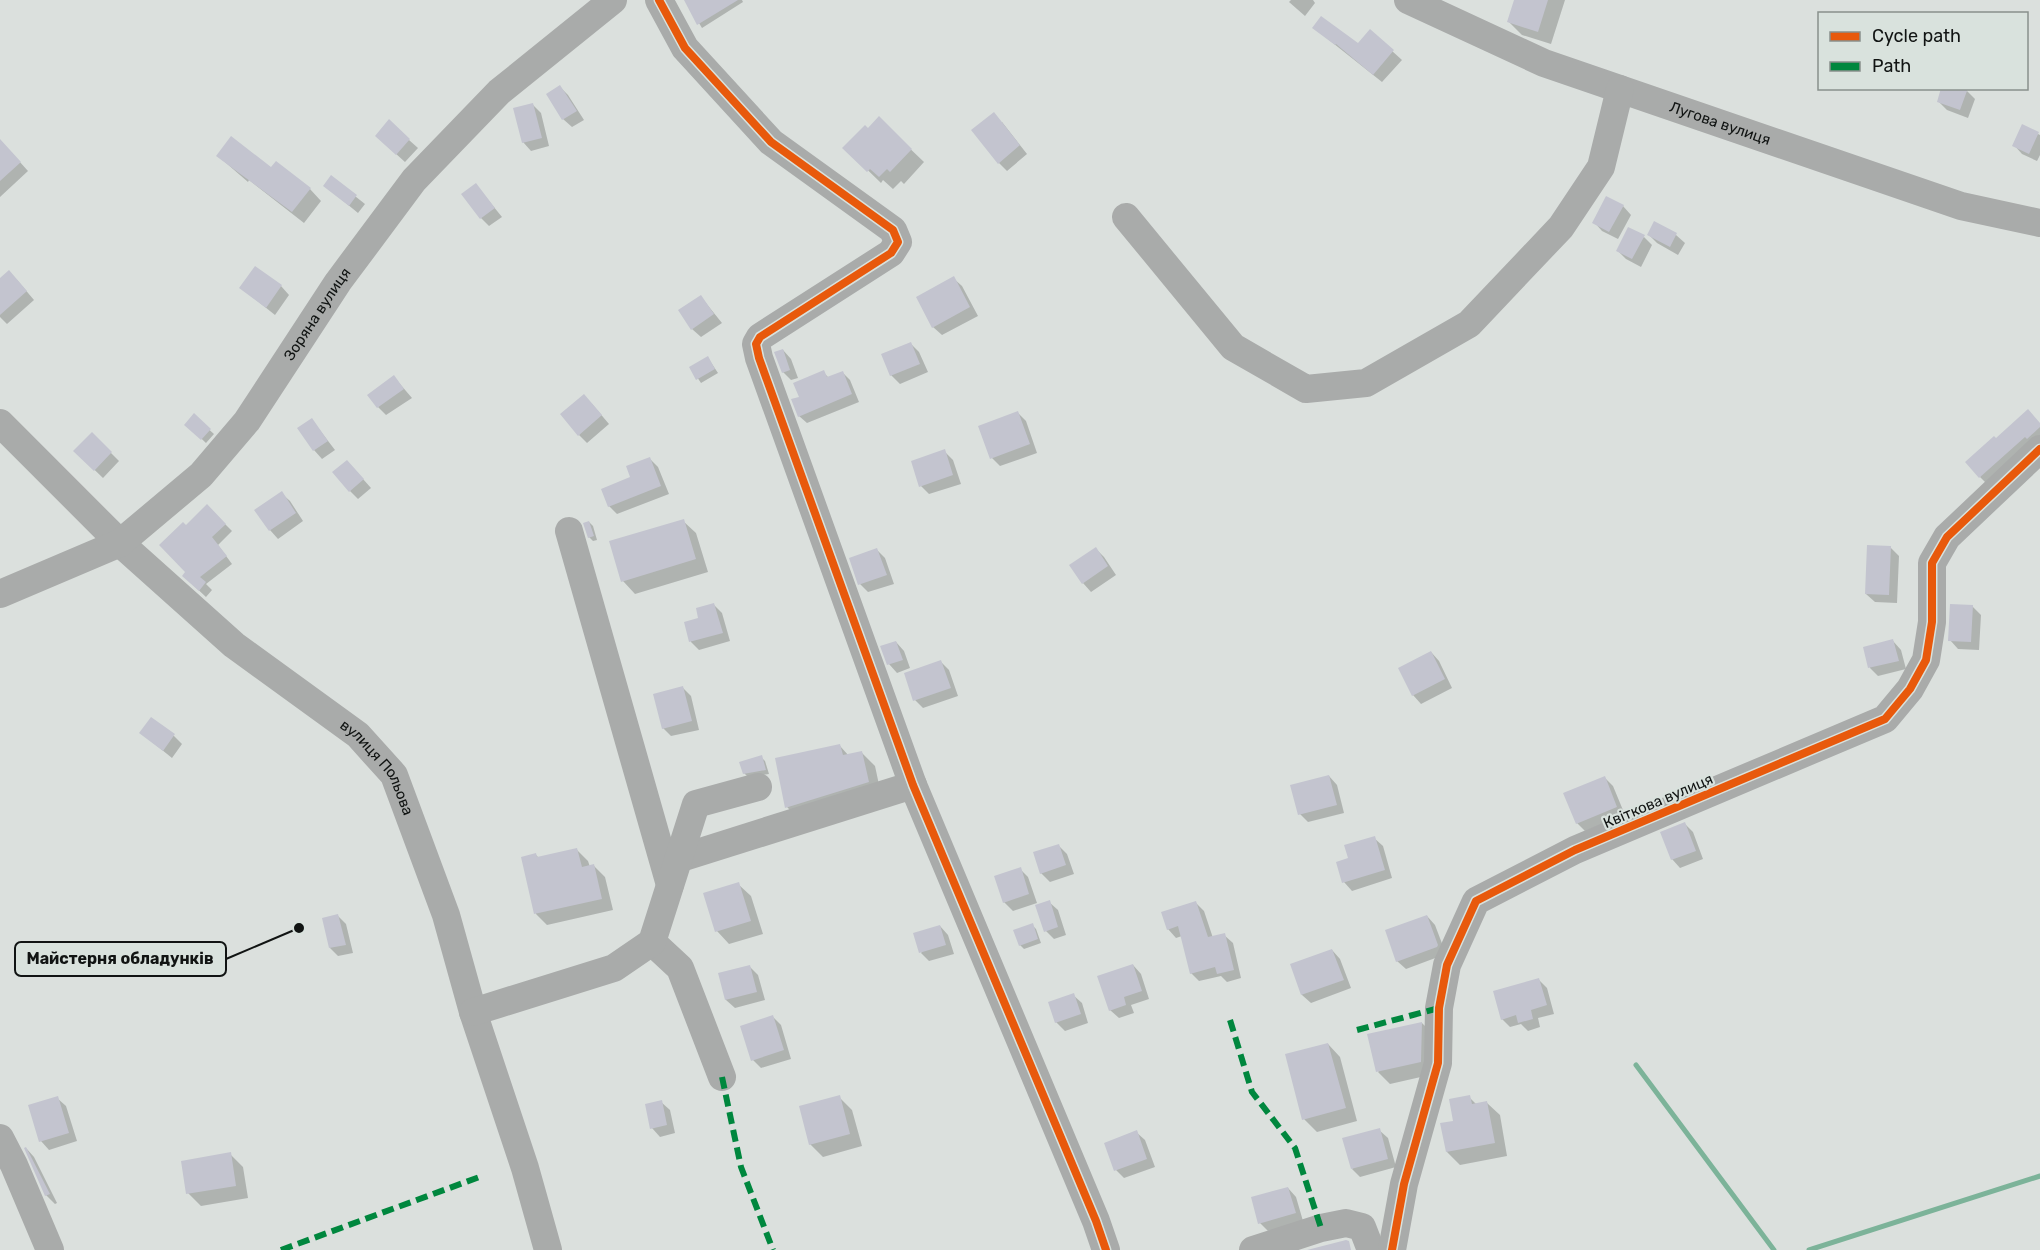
<svg xmlns="http://www.w3.org/2000/svg" width="2040" height="1250" font-family="Rubik,sans-serif">
  <style>
    .shadow { fill: #0003 }
    .lines { fill: none; stroke-linecap: round; stroke-linejoin: round }
    .stream { stroke: #7cb399; stroke-width: 5 }
    .building { fill: #c3c4cf }
    .minor { stroke: #a9abaa; stroke-width: 28 }
    .quiet { stroke: #00873e; stroke-width: 6; stroke-dasharray: 12 6; stroke-linecap: butt }
    .cycleway-casing { stroke: #d9e2dd; stroke-width: 11 }
    .cycleway { stroke: #e8590c; stroke-width: 8 }
    .labels { text-anchor: middle; dominant-baseline: central; stroke-width: 4.5; stroke-linejoin: round; paint-order: stroke }
    .street-label { font-size: 15px; fill: #111413; stroke: #d9e2dd }
    .leader { fill: none; stroke: #111413; stroke-width: 2 }
    .callout-dot { fill: #111413; stroke: #d9e2dd; stroke-width: 2 }
    .callout { fill: #d9e2dd; stroke: #111413; stroke-width: 2 }
    .callout-label { font-size: 16px; text-anchor: middle; font-weight: bold; fill: #111413 }
  </style>
  <rect width="100%" height="100%" fill="#dbe0dd"/>
  <path class="shadow" d="M 696,0 L 742,0 L 743,2 L 702,28 L 688,5 Z
    M 1291,0 L 1313,0 L 1315,3 L 1305,16 L 1289,2 Z
    M 1516,0 L 1565,0 L 1551,44 L 1522,35 L 1509,22 Z
    M 1314,28 L 1358,45 L 1370,31 L 1402,60 L 1382,82 Z
    M 560,87 L 568,95 L 584,120 L 572,127 L 563,119 Z
    M 1967,91 L 1975,99 L 1968,118 L 1947,110 L 1938,101 Z
    M 533,105 L 541,113 L 549,146 L 531,151 L 523,142 Z
    M 879,119 L 924,162 L 904,184 L 901,181 L 893,189 L 883,180 L 881,183 L 845,148 L 868,130 Z
    M 1002,122 L 1027,154 L 1007,171 L 999,163 Z
    M 2038,134 L 2040,135 L 2040,155 L 2037,161 L 2022,154 L 2014,145 Z
    M 409,140 L 418,148 L 405,162 L 385,144 Z
    M 0,145 L 10,151 L 28,171 L 0,197 Z
    M 218,156 L 310,189 L 321,201 L 304,223 L 249,180 L 248,182 Z
    M 331,177 L 365,204 L 358,213 L 325,186 Z
    M 476,185 L 502,217 L 489,226 L 481,218 Z
    M 1623,206 L 1631,215 L 1618,239 L 1602,231 L 1594,222 Z
    M 1655,223 L 1676,235 L 1685,243 L 1678,255 L 1657,243 L 1649,235 Z
    M 1644,237 L 1652,245 L 1641,267 L 1626,259 L 1617,250 Z
    M 953,278 L 962,286 L 978,316 L 942,335 L 933,327 Z
    M 0,280 L 17,280 L 34,300 L 7,324 L 0,317 Z
    M 281,286 L 289,295 L 275,315 L 241,288 Z
    M 701,297 L 722,323 L 701,337 L 692,329 Z
    M 911,344 L 919,352 L 928,372 L 900,384 L 891,375 Z
    M 783,350 L 791,359 L 798,378 L 791,380 L 783,372 Z
    M 708,358 L 718,373 L 701,383 L 691,368 Z
    M 823,372 L 829,378 L 842,372 L 850,380 L 859,402 L 807,423 L 799,416 L 801,398 Z
    M 394,377 L 412,398 L 386,415 L 378,407 Z
    M 592,404 L 609,424 L 587,443 L 579,435 Z
    M 1018,413 L 1026,421 L 1037,453 L 1000,466 L 992,458 Z
    M 194,416 L 214,434 L 206,443 L 186,424 Z
    M 312,420 L 335,450 L 322,459 L 314,450 Z
    M 2040,424 L 2040,443 L 1988,485 L 1980,477 L 1996,440 Z
    M 92,434 L 119,461 L 103,478 L 75,451 Z
    M 944,451 L 953,460 L 961,484 L 929,494 L 921,486 Z
    M 650,459 L 658,467 L 669,494 L 617,514 L 609,506 Z
    M 355,470 L 371,488 L 358,499 L 350,491 Z
    M 281,493 L 290,501 L 303,521 L 278,539 L 270,530 Z
    M 207,506 L 232,531 L 218,545 L 232,564 L 206,584 L 212,590 L 206,597 L 191,583 L 187,572 L 186,527 Z
    M 683,521 L 696,533 L 708,572 L 635,594 L 623,581 Z
    M 589,522 L 593,526 L 597,540 L 593,541 L 589,537 Z
    M 1890,547 L 1899,556 L 1897,603 L 1875,602 L 1866,594 Z
    M 1096,549 L 1104,557 L 1116,575 L 1091,592 L 1083,583 Z
    M 877,550 L 885,558 L 894,584 L 868,592 L 860,584 Z
    M 714,605 L 722,613 L 730,641 L 699,650 L 691,642 L 685,623 L 700,619 Z
    M 1972,606 L 1981,615 L 1979,650 L 1958,649 L 1950,640 Z
    M 1893,641 L 1901,650 L 1906,669 L 1878,676 L 1870,668 L 1865,648 Z
    M 896,642 L 904,651 L 910,668 L 897,673 L 889,664 Z
    M 1431,652 L 1439,661 L 1452,688 L 1421,704 L 1413,695 Z
    M 941,662 L 949,670 L 958,696 L 923,708 L 915,700 Z
    M 683,688 L 691,696 L 699,730 L 671,736 L 663,728 Z
    M 141,733 L 174,736 L 182,744 L 172,758 Z
    M 840,746 L 849,756 L 862,753 L 875,766 L 881,794 L 800,820 L 787,807 Z
    M 761,757 L 765,761 L 769,774 L 748,777 L 744,773 Z
    M 1329,776 L 1337,785 L 1344,813 L 1308,822 L 1300,814 Z
    M 1604,777 L 1613,786 L 1625,815 L 1585,831 L 1577,823 Z
    M 1684,823 L 1693,832 L 1703,859 L 1680,868 L 1672,859 Z
    M 1374,838 L 1383,846 L 1392,878 L 1352,891 L 1344,882 L 1350,859 Z
    M 1058,845 L 1067,854 L 1074,874 L 1050,882 L 1041,873 Z
    M 577,850 L 588,861 L 590,867 L 594,866 L 605,877 L 613,910 L 547,925 L 536,914 L 522,858 L 536,855 L 539,858 Z
    M 1020,869 L 1028,877 L 1037,903 L 1013,911 L 1004,902 Z
    M 738,884 L 751,896 L 763,934 L 729,944 L 717,931 Z
    M 1049,902 L 1058,910 L 1066,935 L 1054,939 L 1046,931 Z
    M 1195,902 L 1204,911 L 1213,938 L 1224,935 L 1233,943 L 1241,978 L 1227,982 L 1221,976 L 1199,981 L 1191,973 L 1182,936 L 1176,938 L 1168,929 Z
    M 338,916 L 346,924 L 353,953 L 338,956 L 330,948 Z
    M 1427,916 L 1435,925 L 1446,954 L 1406,969 L 1397,961 Z
    M 1032,925 L 1036,929 L 1041,943 L 1024,949 L 1020,945 Z
    M 940,926 L 948,935 L 954,954 L 929,961 L 921,953 Z
    M 1332,950 L 1340,959 L 1351,988 L 1311,1003 L 1302,995 L 1292,965 Z
    M 1133,965 L 1141,974 L 1149,999 L 1131,1005 L 1134,1013 L 1119,1018 L 1110,1010 Z
    M 750,967 L 758,975 L 765,1000 L 735,1008 L 726,1000 L 720,975 Z
    M 1539,980 L 1547,988 L 1554,1014 L 1538,1018 L 1540,1027 L 1528,1031 L 1521,1024 L 1510,1027 L 1502,1019 Z
    M 1073,995 L 1082,1003 L 1088,1023 L 1065,1031 L 1056,1022 Z
    M 773,1017 L 781,1025 L 791,1059 L 761,1068 L 753,1060 Z
    M 1422,1023 L 1435,1036 L 1434,1074 L 1390,1084 L 1378,1072 Z
    M 1328,1044 L 1340,1057 L 1357,1121 L 1317,1132 L 1304,1119 Z
    M 839,1097 L 852,1110 L 862,1146 L 823,1157 L 810,1144 Z
    M 1469,1097 L 1477,1105 L 1487,1103 L 1500,1115 L 1507,1156 L 1460,1165 L 1447,1152 L 1442,1124 L 1455,1122 Z
    M 57,1098 L 66,1106 L 77,1141 L 49,1150 L 41,1141 Z
    M 661,1102 L 670,1110 L 675,1133 L 660,1137 L 652,1128 Z
    M 1379,1130 L 1388,1138 L 1396,1167 L 1360,1177 L 1352,1169 Z
    M 1136,1132 L 1145,1140 L 1155,1167 L 1124,1178 L 1116,1170 Z
    M 26,1148 L 34,1157 L 57,1203 L 55,1204 L 46,1195 Z
    M 230,1154 L 243,1167 L 248,1198 L 201,1206 L 188,1193 Z
    M 1288,1188 L 1296,1197 L 1303,1221 L 1268,1231 L 1260,1223 Z"/>
  <g class="lines">
    <path class="stream" d="M 1636,1065 L 1774,1250
      M 1809,1250 L 2040,1176"/>
  </g>
  <path class="building" d="M 684,0 L 738,0 L 697,25 Z
    M 1514,0 L 1548,0 L 1538,32 L 1507,22 Z
    M 1321,16 L 1358,43 L 1370,29 L 1394,50 L 1373,75 L 1336,44 L 1335,45 L 1312,28 Z
    M 560,85 L 577,111 L 562,120 L 546,94 Z
    M 1941,88 L 1968,88 L 1960,110 L 1937,102 Z
    M 533,103 L 542,138 L 522,143 L 513,108 Z
    M 994,112 L 1020,145 L 998,164 L 971,130 Z
    M 879,116 L 912,149 L 890,172 L 887,169 L 879,177 L 870,169 L 867,172 L 842,148 L 865,125 L 868,128 Z
    M 389,119 L 410,139 L 396,155 L 375,136 Z
    M 2022,124 L 2039,132 L 2029,154 L 2012,146 Z
    M 231,136 L 271,167 L 276,161 L 311,188 L 292,212 L 216,156 Z
    M 0,139 L 21,162 L 0,181 Z
    M 331,175 L 357,195 L 349,206 L 323,186 Z
    M 476,183 L 495,208 L 480,219 L 461,194 Z
    M 1606,196 L 1624,205 L 1609,232 L 1592,223 Z
    M 1654,221 L 1677,233 L 1670,247 L 1647,235 Z
    M 1628,227 L 1645,235 L 1632,259 L 1616,251 Z
    M 255,266 L 282,285 L 266,308 L 239,288 Z
    M 9,270 L 27,291 L 0,315 L 0,278 Z
    M 954,276 L 970,307 L 932,328 L 916,297 Z
    M 701,295 L 714,314 L 691,330 L 678,310 Z
    M 911,342 L 920,364 L 890,376 L 881,354 Z
    M 783,349 L 790,370 L 782,373 L 774,352 Z
    M 708,356 L 715,369 L 696,380 L 689,367 Z
    M 824,370 L 827,377 L 843,371 L 852,394 L 798,417 L 791,399 L 799,397 L 793,383 Z
    M 394,375 L 404,389 L 377,408 L 367,395 Z
    M 584,394 L 602,415 L 578,436 L 560,414 Z
    M 2028,409 L 2040,423 L 2040,427 L 2027,439 L 2025,437 L 1979,478 L 1965,462 L 1994,436 L 1996,438 Z
    M 1018,411 L 1030,444 L 990,459 L 978,426 Z
    M 194,413 L 211,429 L 201,440 L 184,425 Z
    M 312,418 L 328,441 L 313,451 L 297,428 Z
    M 92,432 L 112,452 L 94,471 L 73,451 Z
    M 945,449 L 953,475 L 919,487 L 911,461 Z
    M 650,457 L 661,486 L 608,507 L 601,489 L 630,477 L 626,466 Z
    M 347,460 L 364,479 L 349,492 L 332,472 Z
    M 282,491 L 296,513 L 269,531 L 254,510 Z
    M 207,504 L 226,524 L 212,537 L 227,556 L 200,577 L 206,582 L 199,591 L 182,576 L 185,572 L 159,545 L 183,522 L 186,525 Z
    M 684,519 L 696,559 L 621,582 L 609,541 Z
    M 589,521 L 594,536 L 588,538 L 583,523 Z
    M 1867,545 L 1891,546 L 1889,595 L 1865,594 Z
    M 1096,547 L 1108,566 L 1082,584 L 1069,565 Z
    M 877,548 L 887,575 L 858,585 L 849,558 Z
    M 714,603 L 723,633 L 689,642 L 684,622 L 698,618 L 696,608 Z
    M 1950,604 L 1973,605 L 1971,642 L 1948,641 Z
    M 1893,639 L 1899,661 L 1868,668 L 1863,647 Z
    M 896,641 L 903,660 L 887,665 L 880,646 Z
    M 1431,651 L 1445,679 L 1412,696 L 1398,668 Z
    M 941,660 L 951,688 L 913,701 L 904,673 Z
    M 683,686 L 692,721 L 662,729 L 653,694 Z
    M 151,717 L 175,734 L 163,751 L 139,733 Z
    M 840,744 L 843,755 L 862,751 L 869,782 L 785,808 L 775,758 Z
    M 762,755 L 766,770 L 743,774 L 739,762 Z
    M 1329,775 L 1337,805 L 1298,815 L 1290,785 Z
    M 1605,776 L 1617,807 L 1576,824 L 1563,793 Z
    M 1685,822 L 1696,851 L 1671,860 L 1660,832 Z
    M 1375,836 L 1385,870 L 1342,883 L 1336,862 L 1348,858 L 1344,845 Z
    M 1059,844 L 1066,865 L 1040,874 L 1033,852 Z
    M 577,848 L 582,867 L 594,864 L 602,899 L 534,914 L 521,857 L 536,853 L 537,857 Z
    M 1021,867 L 1029,894 L 1003,903 L 994,876 Z
    M 739,882 L 751,921 L 715,932 L 703,893 Z
    M 1050,900 L 1058,927 L 1044,932 L 1035,905 Z
    M 1196,901 L 1208,937 L 1225,933 L 1234,970 L 1217,974 L 1215,967 L 1190,974 L 1178,926 L 1167,930 L 1161,912 Z
    M 338,914 L 346,945 L 329,948 L 322,918 Z
    M 1427,915 L 1438,945 L 1437,947 L 1396,962 L 1385,930 Z
    M 1033,923 L 1038,939 L 1019,946 L 1013,930 Z
    M 940,925 L 946,945 L 919,953 L 913,933 Z
    M 1332,949 L 1344,980 L 1301,995 L 1290,964 Z
    M 1133,964 L 1142,991 L 1124,997 L 1126,1005 L 1109,1011 L 1097,976 Z
    M 750,965 L 757,992 L 725,1000 L 718,973 Z
    M 1539,978 L 1547,1005 L 1531,1010 L 1533,1019 L 1518,1023 L 1516,1015 L 1501,1020 L 1493,991 Z
    M 1074,993 L 1081,1014 L 1055,1023 L 1048,1002 Z
    M 773,1015 L 784,1050 L 751,1061 L 740,1026 Z
    M 1422,1022 L 1421,1062 L 1376,1072 L 1367,1034 Z
    M 1328,1043 L 1346,1108 L 1302,1120 L 1285,1054 Z
    M 840,1095 L 850,1134 L 809,1145 L 799,1106 Z
    M 1470,1095 L 1472,1104 L 1487,1101 L 1495,1143 L 1446,1152 L 1440,1123 L 1453,1121 L 1449,1099 Z
    M 58,1096 L 69,1133 L 39,1142 L 28,1105 Z
    M 662,1100 L 667,1125 L 650,1129 L 645,1104 Z
    M 1380,1128 L 1388,1159 L 1351,1169 L 1342,1138 Z
    M 1137,1130 L 1147,1159 L 1114,1171 L 1104,1143 Z
    M 26,1147 L 50,1194 L 45,1196 L 24,1148 Z
    M 231,1152 L 236,1186 L 186,1194 L 181,1161 Z
    M 1288,1187 L 1296,1213 L 1258,1224 L 1251,1197 Z
    M 1346,1240 L 1349,1241 L 1351,1250 L 1307,1250 Z"/>
  <g class="lines">
    <g class="minor">
      <path d="M 659,0 L 685,48 L 771,142 L 893,230 L 898,242 L 891,253 L 760,337 L 756,344 L 759,358 L 913,785 L 1096,1221 L 1106,1250"/>
      <path id="s1" d="M 1408,0 L 1544,63 L 1961,206 L 2040,223"/>
      <path d="M 1126,217 L 1233,347 L 1306,389 L 1366,383 L 1469,324 L 1561,227 L 1601,167 L 1620,89"/>
      <path id="s2" d="M 0,423 L 120,543 L 234,645 L 358,735 L 394,775 L 446,915 L 473,1012 L 525,1168 L 548,1250"/>
      <path d="M 569,531 L 670,885"/>
      <path id="s3" d="M 0,594 L 120,543 L 201,475 L 247,421 L 338,282 L 414,180 L 499,92 L 613,0"/>
      <path d="M 678,859 L 913,785"/>
      <path d="M 652,942 L 680,968 L 722,1077"/>
      <path d="M 473,1012 L 614,968 L 652,942 L 696,804 L 758,787"/>
      <path d="M 0,1138 L 14,1165 L 50,1250"/>
      <path d="M 1253,1250 L 1321,1228 L 1346,1223 L 1362,1227 L 1371,1250"/>
      <path d="M 1392,1250 L 1404,1184 L 1438,1063 L 1439,1008 L 1447,965 L 1476,901 L 1575,850 L 1885,719 L 1910,689 L 1926,660 L 1932,622 L 1932,563 L 1947,537 L 2040,449"/>
    </g>
    <path class="quiet" d="M 1230,1020 L 1252,1092 L 1295,1148 L 1321,1228
      M 1357,1030 L 1439,1008
      M 722,1077 L 741,1167 L 773,1250
      M 281,1250 L 482,1176"/>
    <defs>
      <path id="cycleway" d="M 659,0 L 685,48 L 771,142 L 893,230 L 898,242 L 891,253 L 760,337 L 756,344 L 759,358 L 913,785 L 1096,1221 L 1106,1250
        M 1392,1250 L 1404,1184 L 1438,1063 L 1439,1008 L 1447,965 L 1476,901 L 1575,850 L 1885,719 L 1910,689 L 1926,660 L 1932,622 L 1932,563 L 1947,537 L 2040,449"/>
    </defs>
    <use href="#cycleway" class="cycleway-casing"/>
    <use href="#cycleway" class="cycleway"/>
  </g>
  <g class="labels">
    <g class="street-label">
      <text stroke="none"><textPath href="#s1" startOffset="336">Лугова вулиця</textPath></text>
      <text stroke="none"><textPath href="#s3" startOffset="435">Зоряна вулиця</textPath></text>
      <text stroke="none"><textPath href="#s2" startOffset="514">вулиця Польова</textPath></text>
      <text transform="translate(1658 801) rotate(-23)">Квіткова вулиця</text>
    </g>
  </g>
  <path class="leader" d="M299 928L226 959"/>
  <circle class="callout-dot" cx="299" cy="928" r="6"/>
  <rect class="callout" x="15" y="942" width="211" height="34" rx="6"/>
  <g class="callout-label">
    <text x="120" y="964">Майстерня обладунків</text>
  </g>
  <rect x="1818" y="12" width="210" height="78" fill="#d9e2dd" stroke="#89908c" stroke-width="1.5"/>
  <rect x="1830" y="32" width="30" height="9" fill="#e8590c" stroke="#89908c" stroke-width="1.5"/>
  <text x="1872" y="42" font-size="18" fill="#111413">Cycle path</text>
  <rect x="1830" y="62" width="30" height="9" fill="#00873e" stroke="#89908c" stroke-width="1.5"/>
  <text x="1872" y="72" font-size="18" fill="#111413">Path</text>
</svg>
